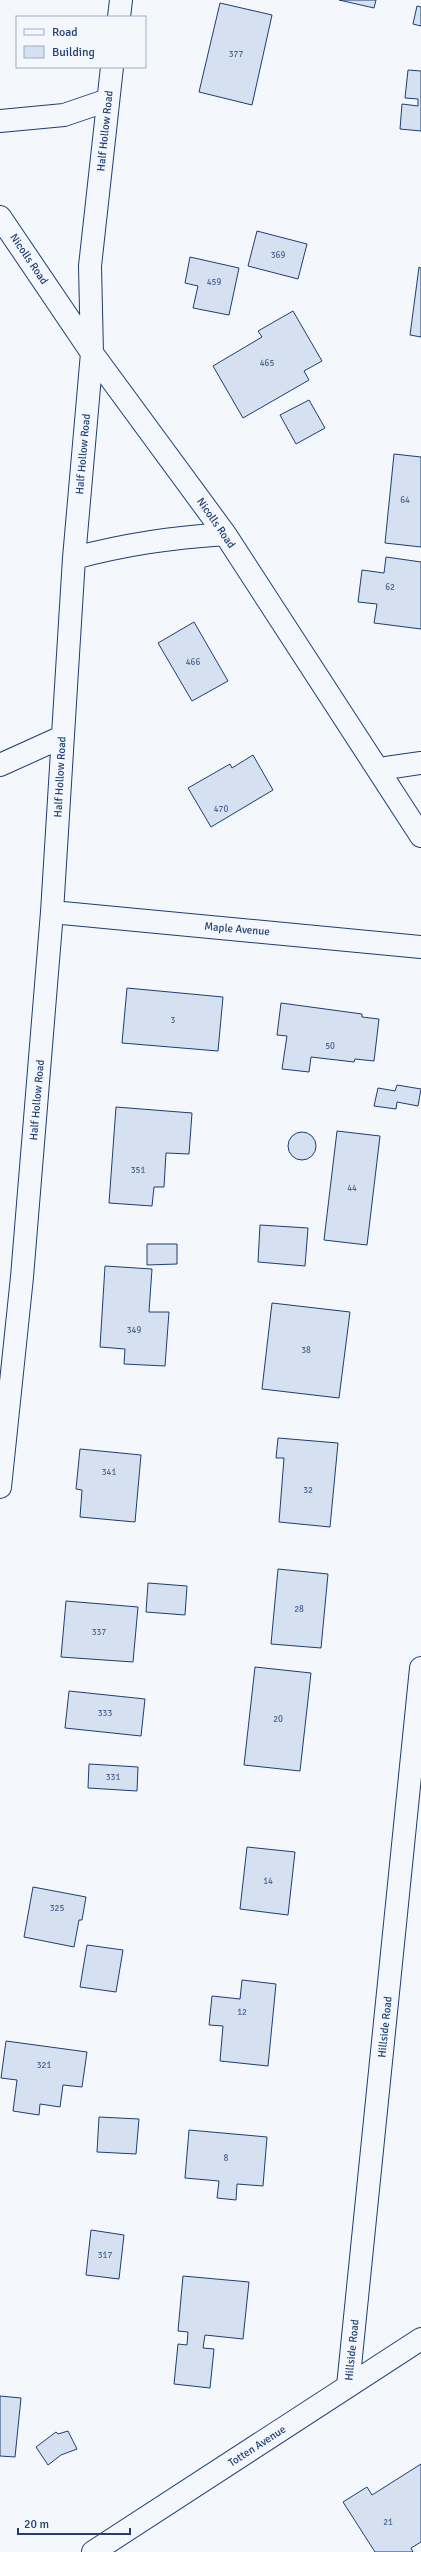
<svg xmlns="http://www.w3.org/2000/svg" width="421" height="2552" font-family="Signika,sans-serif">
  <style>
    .building { fill: #d5e0f0; stroke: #1d3f73 }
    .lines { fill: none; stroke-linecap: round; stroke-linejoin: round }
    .minor-casing { stroke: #1d3f73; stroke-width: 24 }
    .minor { stroke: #f4f7fb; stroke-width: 22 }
    .labels { text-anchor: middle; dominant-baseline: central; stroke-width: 3; stroke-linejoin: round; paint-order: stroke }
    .number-label { font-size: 9px; fill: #4b6792 }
    .street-label { font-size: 11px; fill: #1d3f73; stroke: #f4f7fb }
  </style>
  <rect width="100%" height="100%" fill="#f4f7fb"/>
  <path class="building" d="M 339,0 L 376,0 L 374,8 Z
    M 220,3 L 272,15 L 252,105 L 199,92 Z
    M 417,6 L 421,7 L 421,26 L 413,24 Z
    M 408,70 L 421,71 L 421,131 L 400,129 L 402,104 L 418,106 L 418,99 L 405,98 Z
    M 257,231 L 307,244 L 298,279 L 248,266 Z
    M 190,257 L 239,268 L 229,315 L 193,308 L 198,286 L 185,283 Z
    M 419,267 L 421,268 L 421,337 L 410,335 Z
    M 293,311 L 322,361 L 304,371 L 309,380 L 243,418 L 213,366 L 262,337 L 258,331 Z
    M 309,400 L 325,428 L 296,444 L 280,415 Z
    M 394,454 L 421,457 L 421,547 L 385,543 Z
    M 386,557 L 421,562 L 421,629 L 374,623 L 377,604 L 358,602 L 362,570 L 384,573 Z
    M 194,622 L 228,681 L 192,701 L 158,643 Z
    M 253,755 L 273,790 L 211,827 L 188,788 L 230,764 L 232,768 Z
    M 127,988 L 223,997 L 218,1051 L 122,1043 Z
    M 281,1003 L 362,1014 L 362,1017 L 379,1019 L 374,1061 L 355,1059 L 354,1062 L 311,1057 L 309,1072 L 282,1069 L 287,1036 L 277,1035 Z
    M 397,1085 L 421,1089 L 418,1106 L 397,1102 L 396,1109 L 374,1106 L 378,1088 L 395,1091 Z
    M 116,1107 L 192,1113 L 189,1154 L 166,1153 L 164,1187 L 154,1187 L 152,1206 L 109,1203 Z
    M 337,1131 L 380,1136 L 367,1245 L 324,1240 Z
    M288 1146a14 14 0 1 1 28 0a14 14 0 1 1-28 0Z
    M 260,1225 L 308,1228 L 305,1266 L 258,1262 Z
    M 147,1244 L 177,1244 L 177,1264 L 147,1265 Z
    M 105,1266 L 152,1269 L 149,1312 L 169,1312 L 165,1366 L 124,1364 L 125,1349 L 100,1347 Z
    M 272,1303 L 350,1312 L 339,1398 L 262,1389 Z
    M 278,1438 L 338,1443 L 330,1527 L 279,1522 L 284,1458 L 276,1458 Z
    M 80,1449 L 141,1455 L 135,1522 L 80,1517 L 82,1490 L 76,1489 Z
    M 278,1569 L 328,1574 L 321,1648 L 271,1644 Z
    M 148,1583 L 187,1586 L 185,1615 L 146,1612 Z
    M 66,1601 L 138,1607 L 133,1662 L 61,1657 Z
    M 255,1667 L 311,1673 L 300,1771 L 244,1765 Z
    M 69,1691 L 145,1699 L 141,1736 L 65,1728 Z
    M 89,1764 L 138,1767 L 137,1791 L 88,1788 Z
    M 247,1847 L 295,1852 L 288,1915 L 240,1909 Z
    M 33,1887 L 86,1897 L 82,1920 L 79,1920 L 74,1947 L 24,1937 Z
    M 87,1945 L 123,1950 L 116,1992 L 80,1987 Z
    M 242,1980 L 276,1984 L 268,2066 L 220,2061 L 223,2026 L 209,2025 L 212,1996 L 240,1999 Z
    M 6,2041 L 87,2052 L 82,2087 L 63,2085 L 60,2107 L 40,2104 L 39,2115 L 13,2111 L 17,2080 L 1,2078 Z
    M 99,2117 L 139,2119 L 136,2154 L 97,2152 Z
    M 189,2130 L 267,2137 L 263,2186 L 237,2184 L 236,2200 L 217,2198 L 219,2181 L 185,2178 Z
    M 91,2230 L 124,2235 L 119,2279 L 86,2275 Z
    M 183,2276 L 249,2282 L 243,2339 L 205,2335 L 203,2348 L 214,2349 L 210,2388 L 174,2384 L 178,2344 L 187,2345 L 188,2332 L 178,2331 Z
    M 0,2396 L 21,2398 L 15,2457 L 0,2456 Z
    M 68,2431 L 77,2449 L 61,2455 L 48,2465 L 36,2447 L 56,2432 L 58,2434 Z
    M 421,2464 L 421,2542 L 411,2548 L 413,2552 L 375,2552 L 343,2502 L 367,2487 L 372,2495 Z"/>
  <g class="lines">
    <defs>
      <path id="minor" d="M 119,17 L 121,0
        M 0,121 L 64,115 L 108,100
        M 0,217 L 92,353 L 225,534 L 421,836
        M 74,558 C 127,544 170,538 225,534
        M 0,765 L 62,737
        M 379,769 L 421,763
        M 52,912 L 421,947
        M 0,1487 L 22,1277 L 52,912 L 74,558 L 92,353 L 90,266 L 112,67
        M 348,2386 L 421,1668
        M 93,2552 L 421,2339"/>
    </defs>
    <use href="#minor" class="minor-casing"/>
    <use href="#minor" class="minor"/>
  </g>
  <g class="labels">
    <g class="number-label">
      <text x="236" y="54">377</text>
      <text x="278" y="255">369</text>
      <text x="214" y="282">459</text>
      <text x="267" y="363">465</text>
      <text x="405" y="500">64</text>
      <text x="390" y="587">62</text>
      <text x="193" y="662">466</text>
      <text x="221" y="809">470</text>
      <text x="173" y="1020">3</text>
      <text x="330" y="1046">50</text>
      <text x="138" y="1170">351</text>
      <text x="352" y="1188">44</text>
      <text x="134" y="1330">349</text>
      <text x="306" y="1350">38</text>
      <text x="109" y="1472">341</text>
      <text x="308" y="1490">32</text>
      <text x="299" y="1609">28</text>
      <text x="99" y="1632">337</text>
      <text x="105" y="1713">333</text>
      <text x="278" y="1719">20</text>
      <text x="113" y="1777">331</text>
      <text x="268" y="1881">14</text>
      <text x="57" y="1908">325</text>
      <text x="242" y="2012">12</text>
      <text x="44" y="2065">321</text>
      <text x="226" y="2158">8</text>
      <text x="105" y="2255">317</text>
      <text x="388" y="2522">21</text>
    </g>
    <g class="street-label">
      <text transform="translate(105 131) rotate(-84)">Half Hollow Road</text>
      <text transform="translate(29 259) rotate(56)">Nicolls Road</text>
      <text transform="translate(83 454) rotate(-85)">Half Hollow Road</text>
      <text transform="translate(216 523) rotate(55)">Nicolls Road</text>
      <text transform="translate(60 777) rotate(-87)">Half Hollow Road</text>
      <text transform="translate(237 929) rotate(5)">Maple Avenue</text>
      <text transform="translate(37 1100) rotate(-85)">Half Hollow Road</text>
      <text transform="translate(385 2027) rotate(-84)">Hillside Road</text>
      <text transform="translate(352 2350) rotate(-84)">Hillside Road</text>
      <text transform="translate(257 2446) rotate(-33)">Totten Avenue</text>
    </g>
  </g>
  <rect x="16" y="16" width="130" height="52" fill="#f4f7fb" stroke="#9eadc5"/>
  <rect x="24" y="29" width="20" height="6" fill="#f4f7fb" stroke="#9eadc5"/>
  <text x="52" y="36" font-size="12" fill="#1d3f73">Road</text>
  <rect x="24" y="46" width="20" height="12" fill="#d5e0f0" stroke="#9eadc5"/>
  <text x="52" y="56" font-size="12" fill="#1d3f73">Building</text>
  <path d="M18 2528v6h112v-6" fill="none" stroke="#1d3f73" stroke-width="2"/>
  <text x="24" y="2528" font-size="12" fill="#1d3f73" stroke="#f4f7fb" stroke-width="3" paint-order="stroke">20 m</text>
</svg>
